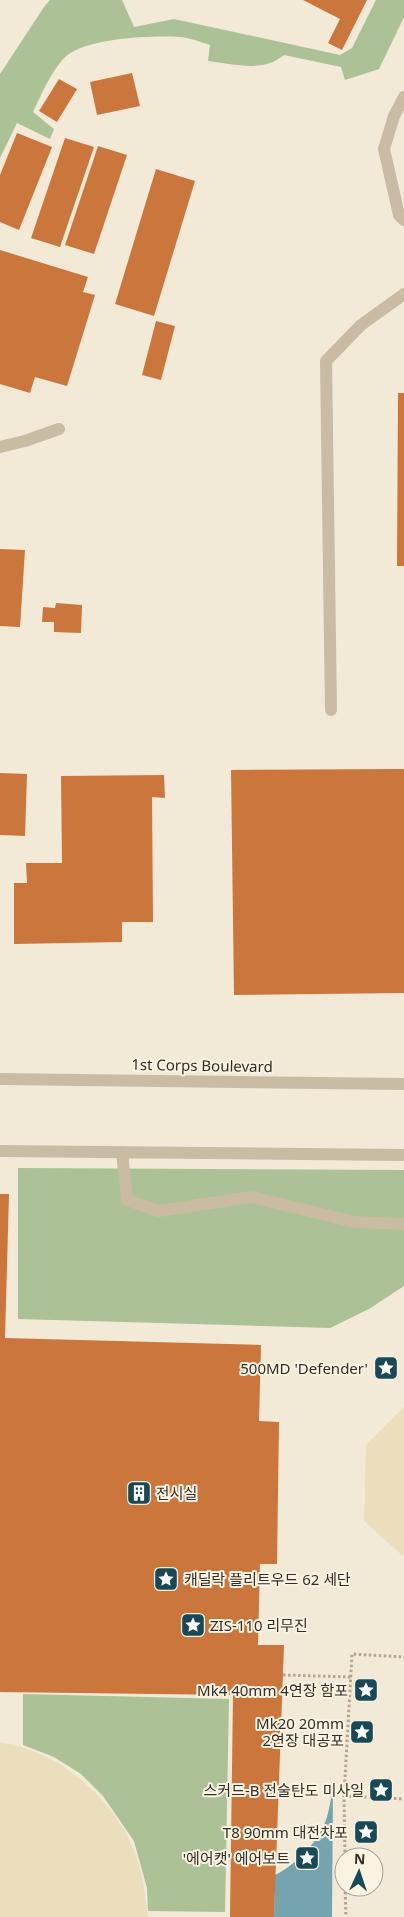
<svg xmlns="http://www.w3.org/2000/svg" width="404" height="1917" font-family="'Noto Sans','Noto Sans KR',sans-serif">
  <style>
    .green { fill: #acc196 }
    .plaza { fill: #eadebd }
    .water { fill: #75a4af }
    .building { fill: #cb763c }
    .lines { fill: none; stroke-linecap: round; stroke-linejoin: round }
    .path { stroke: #b5a58d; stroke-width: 3; stroke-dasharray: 2.5 2.5; stroke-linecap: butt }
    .service { stroke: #cabba3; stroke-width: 12 }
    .labels { text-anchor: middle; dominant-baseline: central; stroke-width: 4; stroke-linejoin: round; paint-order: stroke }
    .street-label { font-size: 15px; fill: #342c25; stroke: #f9f3e3 }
    .poi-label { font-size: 15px; fill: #342c25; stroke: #f9f3e3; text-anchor: end }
  </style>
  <rect width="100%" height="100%" fill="#f2e9d7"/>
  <path class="green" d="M 50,0 L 122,0 L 134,27 L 174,19 L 340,55 L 352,48 L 376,0 L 404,0 L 404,17 L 379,69 L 345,80 L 341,67 L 284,55 C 263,73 234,64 208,61 L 210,45 C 201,42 190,38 181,37 C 151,35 97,38 72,52 C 55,61 41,96 33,112 L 54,129 L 50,139 L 17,123 L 0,158 L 0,74 L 44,7 Z
    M 18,1168 L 404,1170 L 404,1286 L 369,1309 L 330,1328 L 18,1319 Z
    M 23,1694 L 229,1699 L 225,1912 L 148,1911 L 147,1888 L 134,1841 L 103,1796 L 81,1774 L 54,1757 L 23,1745 Z"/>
  <path class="plaza" d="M 404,1407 L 404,1557 L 364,1521 L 366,1445 Z
    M 0,1742 L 16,1745 L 38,1753 L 60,1764 L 79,1778 L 97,1794 L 112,1812 L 125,1831 L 135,1853 L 142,1876 L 148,1917 L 0,1917 Z"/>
  <path class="water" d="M 333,1790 L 332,1917 L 274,1917 L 275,1875 C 294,1866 316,1844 324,1825 C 329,1814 330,1801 333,1790 Z"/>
  <path class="building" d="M 303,0 L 367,0 L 342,50 L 328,43 L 340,19 Z
    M 132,73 L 140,106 L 97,115 L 90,82 Z
    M 59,79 L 77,89 L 57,122 L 39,111 Z
    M 17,133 L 52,147 L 19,230 L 0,222 L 0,175 Z
    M 65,138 L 94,147 L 60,247 L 31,238 Z
    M 98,146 L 127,155 L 94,254 L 65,245 Z
    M 156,169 L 195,181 L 154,316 L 115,304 Z
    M 0,250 L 88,277 L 83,292 L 95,295 L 67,386 L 35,377 L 30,393 L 0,384 Z
    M 156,321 L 175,326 L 161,380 L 142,375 Z
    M 398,393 L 404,393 L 404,566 L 397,566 Z
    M 0,549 L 25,550 L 20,627 L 0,626 Z
    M 56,603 L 82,605 L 81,633 L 54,632 L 54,622 L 42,622 L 43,607 L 55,608 Z
    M 404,769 L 404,993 L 234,995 L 231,770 Z
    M 0,773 L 27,774 L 25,836 L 0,835 Z
    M 164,775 L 165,798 L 152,797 L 153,922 L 122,922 L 122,942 L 14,944 L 14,883 L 27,883 L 26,863 L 62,863 L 61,776 Z
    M 0,1194 L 9,1194 L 5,1338 L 261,1345 L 259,1421 L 279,1422 L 277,1564 L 260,1564 L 258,1645 L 284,1645 L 274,1917 L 230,1917 L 233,1695 L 0,1692 Z"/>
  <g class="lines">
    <path class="path" d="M 283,1675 L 351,1677
      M 344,1796 L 404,1799
      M 345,1857 L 344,1796 L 352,1654 L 404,1657
      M 345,1887 L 346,1917"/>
    <path class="service" d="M 404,97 L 394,116 L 384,149 L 399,215 L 404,220
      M 0,447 L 25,441 L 59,429
      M 331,710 L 326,361 L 361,325 L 404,294
      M 0,1079 L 404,1084
      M 0,1151 L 404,1155
      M 122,1152 L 127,1200 L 159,1211 L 251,1197 L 355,1222 L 404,1224"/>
  </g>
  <defs>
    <symbol id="sight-square" viewBox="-11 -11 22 22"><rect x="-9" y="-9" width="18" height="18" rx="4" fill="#194957" stroke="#f9f3e3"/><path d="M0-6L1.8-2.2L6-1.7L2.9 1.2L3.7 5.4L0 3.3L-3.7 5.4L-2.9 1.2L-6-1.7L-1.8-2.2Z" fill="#fff"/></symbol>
    <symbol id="building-square" viewBox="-11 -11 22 22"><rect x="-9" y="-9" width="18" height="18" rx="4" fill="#194957" stroke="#f9f3e3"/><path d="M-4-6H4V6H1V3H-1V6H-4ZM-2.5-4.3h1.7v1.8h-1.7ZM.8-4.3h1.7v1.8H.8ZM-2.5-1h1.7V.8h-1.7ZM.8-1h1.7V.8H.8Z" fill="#fff"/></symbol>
  </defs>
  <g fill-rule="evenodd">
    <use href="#sight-square" x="372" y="1354" width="28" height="28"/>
    <use href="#building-square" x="125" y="1479" width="28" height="28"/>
    <use href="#sight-square" x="152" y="1565" width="28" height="28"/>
    <use href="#sight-square" x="179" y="1611" width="28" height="28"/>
    <use href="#sight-square" x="352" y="1676" width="28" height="28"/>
    <use href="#sight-square" x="348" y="1718" width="28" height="28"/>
    <use href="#sight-square" x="367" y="1776" width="28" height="28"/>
    <use href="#sight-square" x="352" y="1818" width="28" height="28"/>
    <use href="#sight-square" x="293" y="1844" width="28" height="28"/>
  </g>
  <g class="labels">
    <g class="street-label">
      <text transform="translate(202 1065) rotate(1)">1st Corps Boulevard</text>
    </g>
    <g class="poi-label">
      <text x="368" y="1368">500MD 'Defender'</text>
      <text x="156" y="1493" text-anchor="start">전시실</text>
      <text x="184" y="1579" text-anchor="start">캐딜락 플리트우드 62 세단</text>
      <text x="210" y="1625" text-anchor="start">ZIS-110 리무진</text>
      <text x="348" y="1690">Mk4 40mm 4연장 함포</text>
      <text x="344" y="1723">Mk20 20mm<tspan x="344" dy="17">2연장 대공포</tspan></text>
      <text x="364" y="1790">스커드-B 전술탄도 미사일</text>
      <text x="348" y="1832">T8 90mm 대전차포</text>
      <text x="290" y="1858">'에어캣' 에어보트</text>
    </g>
  </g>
  <g transform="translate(359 1872) rotate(3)"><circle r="24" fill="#f9f3e3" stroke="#aaa397"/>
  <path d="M0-4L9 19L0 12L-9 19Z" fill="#194957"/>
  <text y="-8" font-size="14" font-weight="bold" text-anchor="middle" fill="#342c25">N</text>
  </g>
</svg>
